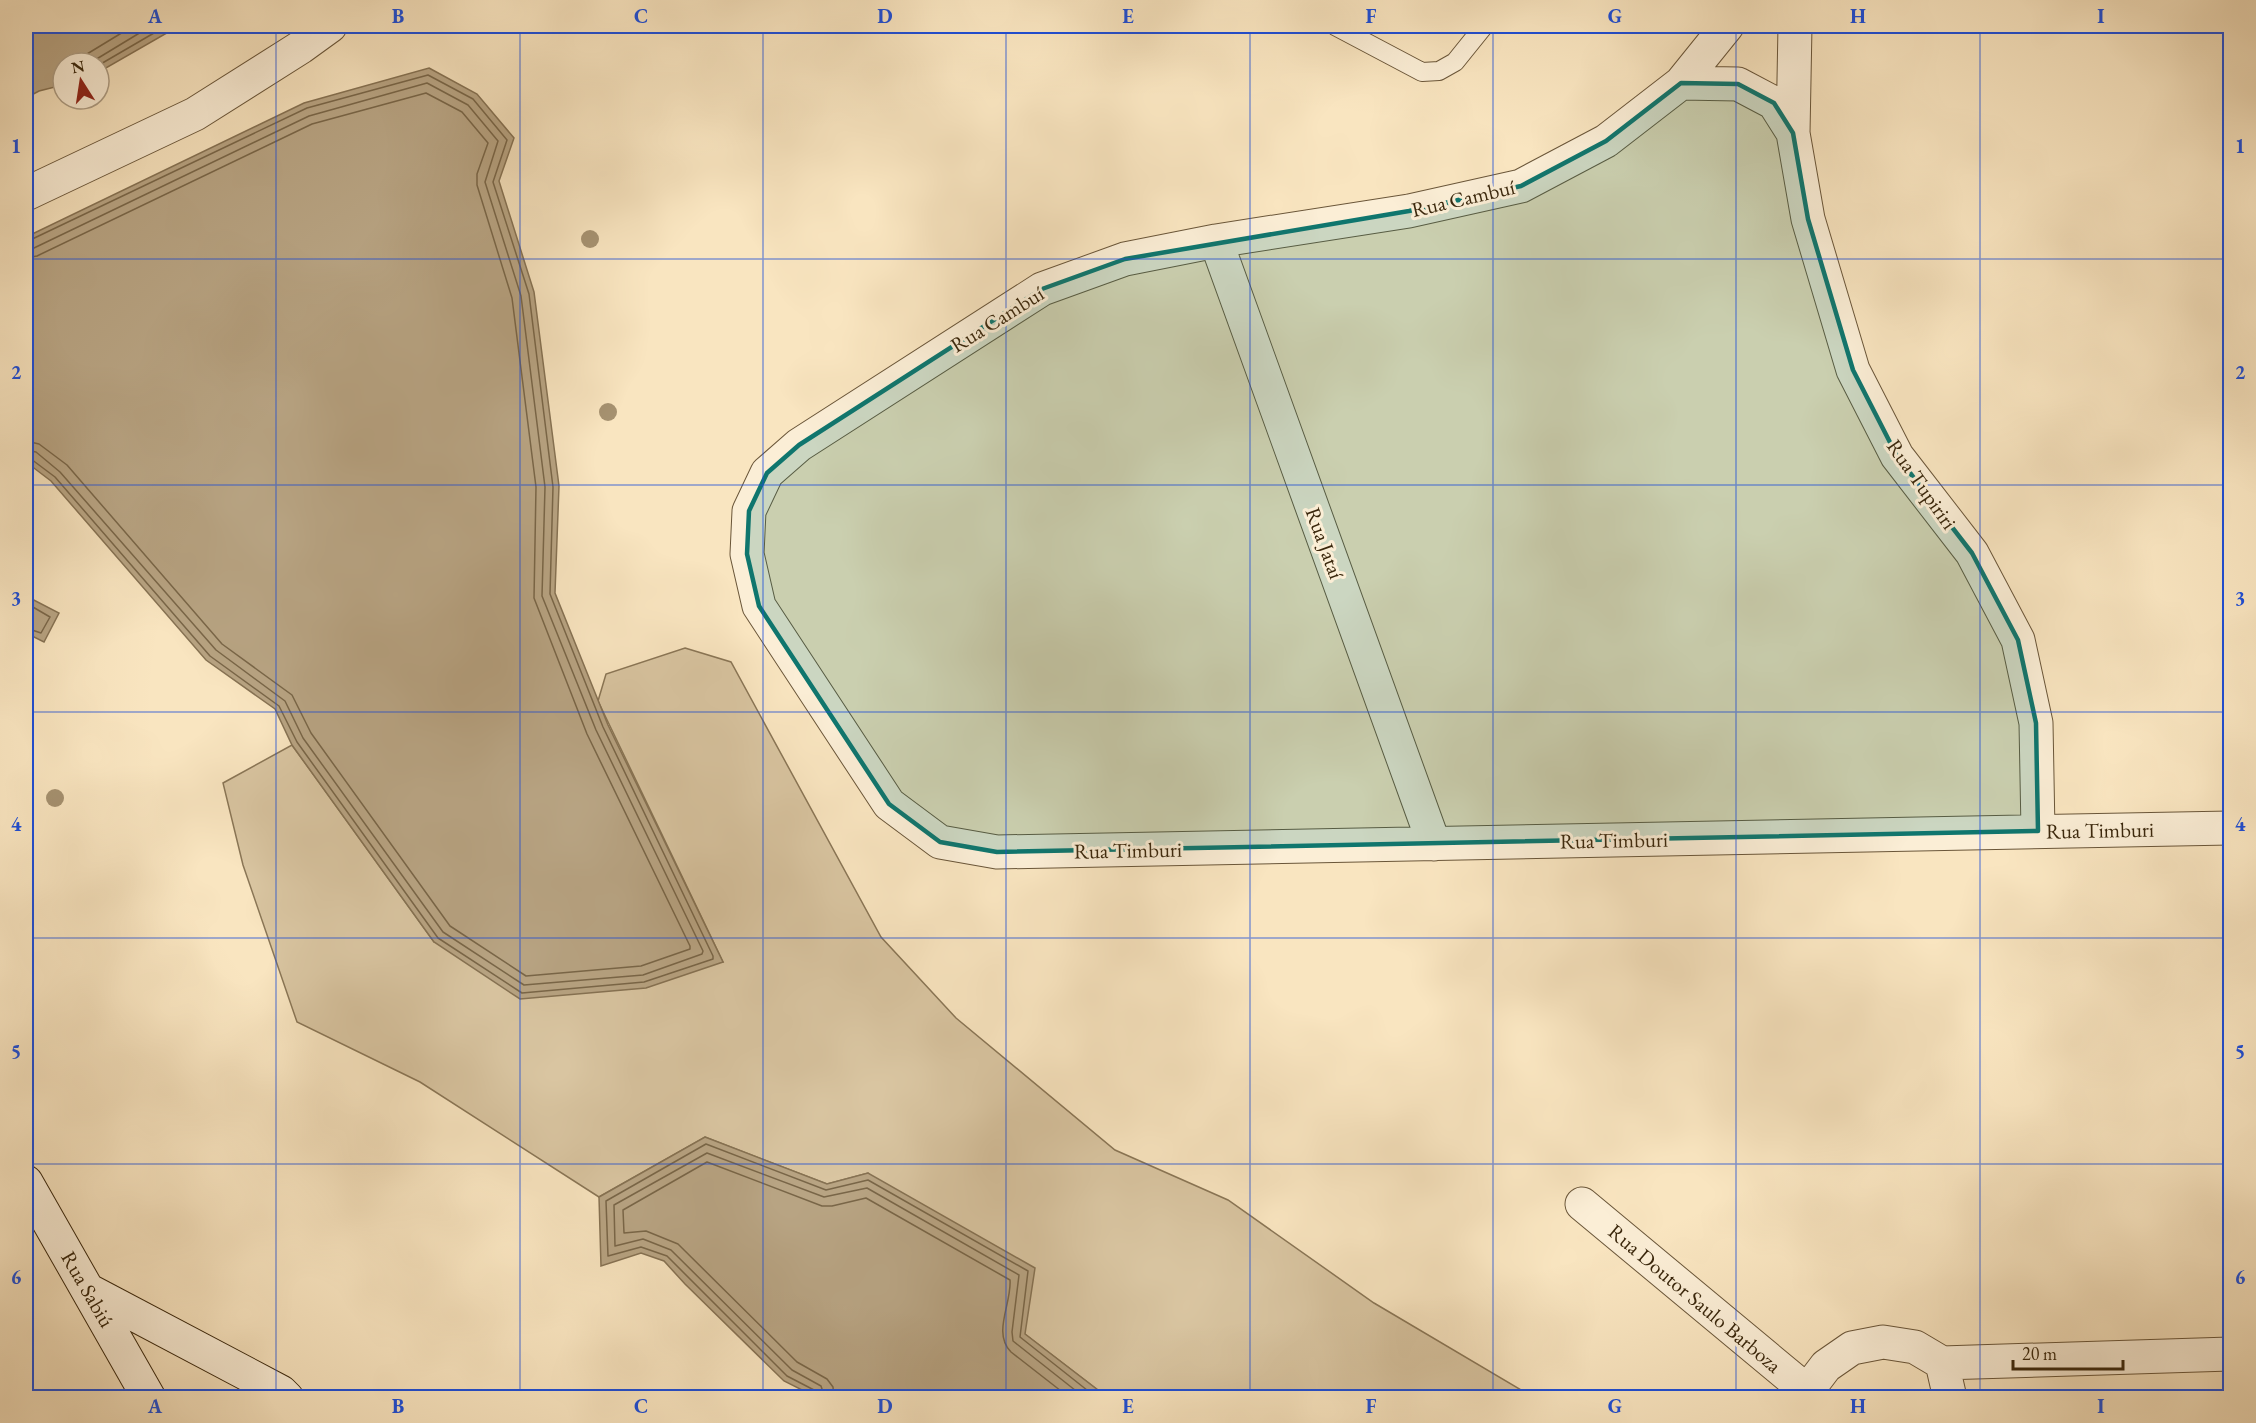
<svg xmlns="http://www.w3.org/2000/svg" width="2256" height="1423" font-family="'EB Garamond',serif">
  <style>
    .green { fill: #d9c5a1; stroke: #8a7656; stroke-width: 1.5 }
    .water { fill: #b8a483; stroke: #867253; stroke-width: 1.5 }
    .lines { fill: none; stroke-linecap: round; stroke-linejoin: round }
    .shore { stroke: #796648; stroke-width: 1.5 }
    .lane-casing { stroke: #6a5639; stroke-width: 20 }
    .street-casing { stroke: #6a5639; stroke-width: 35 }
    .secondary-casing { stroke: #3a270c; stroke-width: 35 }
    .lane { stroke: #fbeed6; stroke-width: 18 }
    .street { stroke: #fbeed6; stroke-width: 33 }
    .secondary { stroke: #fbeed6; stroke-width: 33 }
    .tree { fill: #a69271 }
    .marked { fill: #0f766e; fill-opacity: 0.2; stroke: #0f766e; stroke-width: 4.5; stroke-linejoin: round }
    .grid { fill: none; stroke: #1d4ed8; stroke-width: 1.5; stroke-opacity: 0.55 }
    .labels { text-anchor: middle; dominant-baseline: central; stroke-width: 6; stroke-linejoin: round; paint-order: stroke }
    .street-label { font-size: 21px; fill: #3a270c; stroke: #fbeed6 }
    .neatline { fill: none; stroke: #1d4ed8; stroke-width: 2 }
    .grid-label { font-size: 20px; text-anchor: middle; font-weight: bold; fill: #1d4ed8 }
  </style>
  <rect width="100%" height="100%" fill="#f9e5c0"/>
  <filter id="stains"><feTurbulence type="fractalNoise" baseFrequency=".00333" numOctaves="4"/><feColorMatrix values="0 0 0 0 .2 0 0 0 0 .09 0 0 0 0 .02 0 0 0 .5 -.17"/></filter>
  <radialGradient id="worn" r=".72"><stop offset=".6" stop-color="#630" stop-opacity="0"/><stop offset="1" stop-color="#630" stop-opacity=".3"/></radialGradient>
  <path class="green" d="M 685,648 L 731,662 L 881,937 L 956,1018 L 1115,1150 L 1228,1200 L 1374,1303 L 1533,1397 L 1107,1397 L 1025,1334 L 868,1173 L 827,1184 L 705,1137 L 599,1197 L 420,1082 L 297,1022 L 243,865 L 223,783 L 292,745 L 434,942 L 723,962 L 598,701 L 606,674 Z"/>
  <path class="water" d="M 26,26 L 179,26 L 99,72 L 99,63 L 63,63 L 63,85 L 39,91 L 26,98 Z
    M 429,68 L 477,94 L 514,138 L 499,181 L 534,292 L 559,486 L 555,593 L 608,725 L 723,962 L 646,988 L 520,999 L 434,942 L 292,745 L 275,709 L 206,660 L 51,481 L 26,462 L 26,237 L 304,103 Z
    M 26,596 L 59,613 L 44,642 L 26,633 Z
    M 705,1137 L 827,1184 L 868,1173 L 1035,1268 L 1025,1334 L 1107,1397 L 816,1397 L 784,1381 L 685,1284 L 664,1261 L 641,1253 L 601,1266 L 599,1197 Z"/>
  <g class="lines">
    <path class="shore" d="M 79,63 L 87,54 L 133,26
      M 90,63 L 151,26
      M 99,65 L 166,26
      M 26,242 L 307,108 L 428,75 L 473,99 L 507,140 L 493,182 L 529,294 L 553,487 L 550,594 L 603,727 L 713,956 L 713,959 L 644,982 L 522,993 L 438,938 L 297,742 L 279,706 L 210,656 L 55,477 L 31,459 L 26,457
      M 26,249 L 34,248 L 309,116 L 427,83 L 468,105 L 498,141 L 485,182 L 521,296 L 545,487 L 542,596 L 596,730 L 703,951 L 702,954 L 643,975 L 524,985 L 443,932 L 303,738 L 285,701 L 216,650 L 60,472 L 36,452 L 26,450
      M 26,258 L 37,256 L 312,124 L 426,93 L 462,112 L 488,143 L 477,174 L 477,185 L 512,298 L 536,487 L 534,598 L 587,734 L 690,946 L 690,949 L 641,966 L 526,976 L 450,926 L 311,733 L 292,695 L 222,644 L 67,465 L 39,444 L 26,441
      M 26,603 L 50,617 L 41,633 L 26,628
      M 817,1398 L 814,1390 L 787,1376 L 667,1256 L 641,1247 L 608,1256 L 606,1201 L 706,1144 L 826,1190 L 868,1180 L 1028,1271 L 1020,1337 L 1097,1398
      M 825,1398 L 821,1386 L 792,1370 L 671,1250 L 643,1239 L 615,1246 L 614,1205 L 707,1153 L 824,1197 L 867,1188 L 1019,1275 L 1012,1332 L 1013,1341 L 1085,1398
      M 834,1398 L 833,1387 L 827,1379 L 797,1362 L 678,1244 L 646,1231 L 624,1233 L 623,1210 L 707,1162 L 822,1206 L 832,1206 L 866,1198 L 1010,1280 C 1012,1303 992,1333 1011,1352 L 1070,1398"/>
    <defs>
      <path id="lane" d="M 1335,26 L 1422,72 L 1439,71 L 1455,62 L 1484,26"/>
      <path id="street" d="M 1727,26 L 1681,83 L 1606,141 L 1521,186 L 1409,211 L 1216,241 L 1125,259 L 1042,289 L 799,445 L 767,473 L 749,511 L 747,554 L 759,606 L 889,804 L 940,842 L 997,852 L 2230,828
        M 1795,26 L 1793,133 L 1808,219 L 1853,370 L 1897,456 L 1972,553 L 2018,640 L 2036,723 L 2038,831
        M 1681,83 L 1738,84 L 1774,103 L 1793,133
        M 26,194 L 195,114 L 301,47 L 330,26
        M 1216,241 L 1434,844
        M 1582,1204 L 1807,1391
        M 1942,1363 L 1950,1398
        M 1808,1398 L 1807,1391 L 1826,1366 L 1852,1348 L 1883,1342 L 1915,1347 L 1942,1363 L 2230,1354"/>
      <path id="secondary" d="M 26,1182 L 149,1398
        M 88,1290 L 281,1392 L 287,1398"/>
    </defs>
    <use href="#lane" class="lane-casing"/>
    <use href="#street" class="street-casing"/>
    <use href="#secondary" class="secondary-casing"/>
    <use href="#lane" class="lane"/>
    <use href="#street" class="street"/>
    <use href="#secondary" class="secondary"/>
  </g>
  <g class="tree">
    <circle cx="590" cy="239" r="9"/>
    <circle cx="608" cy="412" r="9"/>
    <circle cx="55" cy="798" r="9"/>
  </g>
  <path class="marked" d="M 1681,83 L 1738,84 L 1774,103 L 1793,133 L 1808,219 L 1853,370 L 1897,456 L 1972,553 L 2018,640 L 2036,723 L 2038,831 L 997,852 L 940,842 L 889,804 L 759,606 L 747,554 L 749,511 L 767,473 L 799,445 L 1042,289 L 1125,259 L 1409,211 L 1521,186 L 1606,141 Z"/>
  <path class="grid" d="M 276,26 L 276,1398M 520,26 L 520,1398M 763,26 L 763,1398M 1006,26 L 1006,1398M 1250,26 L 1250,1398M 1493,26 L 1493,1398M 1736,26 L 1736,1398M 1980,26 L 1980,1398M 26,259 L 2230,259M 26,485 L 2230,485M 26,712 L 2230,712M 26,938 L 2230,938M 26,1164 L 2230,1164"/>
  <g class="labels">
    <g class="street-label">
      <text transform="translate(1463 198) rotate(-13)">Rua Cambuí</text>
      <text transform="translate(997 319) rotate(-32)">Rua Cambuí</text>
      <text transform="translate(1922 484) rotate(55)">Rua Tupiriri</text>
      <text transform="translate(1325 543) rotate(70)">Rua Jataí</text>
      <text transform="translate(2100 830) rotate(-1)">Rua Timburi</text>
      <text transform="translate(1614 840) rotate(-1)">Rua Timburi</text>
      <text transform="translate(1128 850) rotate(-1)">Rua Timburi</text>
      <text transform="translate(88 1289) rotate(60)">Rua Sabiú</text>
      <text transform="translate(1695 1298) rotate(40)">Rua Doutor Saulo Barboza</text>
    </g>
  </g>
  <rect width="2256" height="1423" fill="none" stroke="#f9e5c0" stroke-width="66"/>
  <g transform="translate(81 81) rotate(348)"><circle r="28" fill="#fbeed6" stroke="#ae9e85" stroke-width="1.5"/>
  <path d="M0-4.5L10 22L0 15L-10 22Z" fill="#8f2418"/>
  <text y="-9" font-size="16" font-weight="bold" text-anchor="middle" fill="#3a270c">N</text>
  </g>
  <path d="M2013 1360v9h110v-9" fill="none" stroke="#3a270c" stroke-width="3"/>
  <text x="2022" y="1360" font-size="18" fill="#3a270c" stroke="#fbeed6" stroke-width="4.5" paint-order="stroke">20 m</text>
  <rect x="33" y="33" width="2190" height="1357" class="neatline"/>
  <g class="grid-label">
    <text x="155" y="23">A</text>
    <text x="398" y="23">B</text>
    <text x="641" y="23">C</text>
    <text x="885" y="23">D</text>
    <text x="1128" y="23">E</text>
    <text x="1371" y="23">F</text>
    <text x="1615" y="23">G</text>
    <text x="1858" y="23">H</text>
    <text x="2101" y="23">I</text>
    <text x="16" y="153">1</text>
    <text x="2240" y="153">1</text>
    <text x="16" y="379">2</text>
    <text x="2240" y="379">2</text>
    <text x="16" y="605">3</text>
    <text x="2240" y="605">3</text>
    <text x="16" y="831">4</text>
    <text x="2240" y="831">4</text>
    <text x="16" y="1058">5</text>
    <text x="2240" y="1058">5</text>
    <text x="16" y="1284">6</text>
    <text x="2240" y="1284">6</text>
    <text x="155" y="1413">A</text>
    <text x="398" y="1413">B</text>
    <text x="641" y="1413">C</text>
    <text x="885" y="1413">D</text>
    <text x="1128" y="1413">E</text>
    <text x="1371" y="1413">F</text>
    <text x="1615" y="1413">G</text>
    <text x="1858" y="1413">H</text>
    <text x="2101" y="1413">I</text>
  </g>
  <rect width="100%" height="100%" filter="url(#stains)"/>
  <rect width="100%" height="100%" fill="url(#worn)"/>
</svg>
